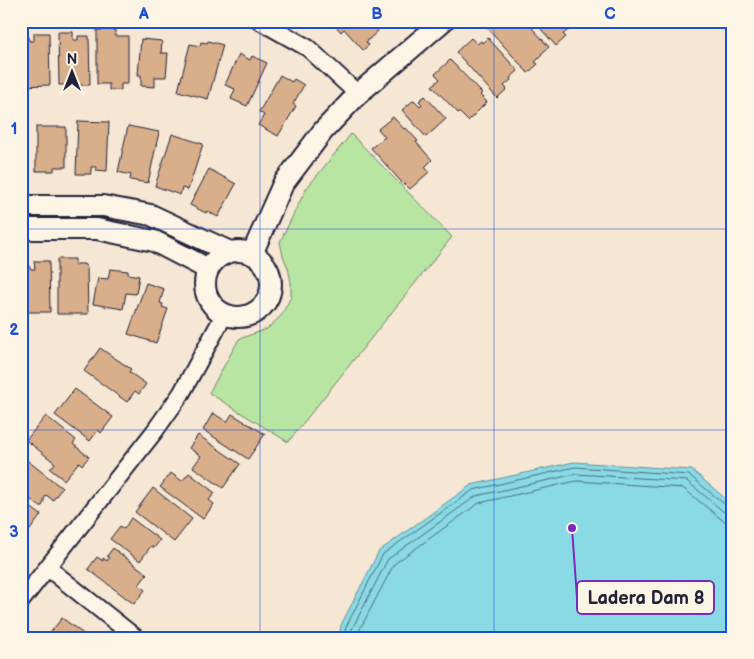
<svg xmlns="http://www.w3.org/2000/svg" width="754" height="659" font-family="'Balsamiq Sans',sans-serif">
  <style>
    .green { fill: #b9e5a3; stroke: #6e846f }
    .water { fill: #89dae4; stroke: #6090a0 }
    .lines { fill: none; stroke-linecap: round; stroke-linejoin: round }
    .shore { stroke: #4b6c7f; stroke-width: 1 }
    .building { fill: #d9ae8a; stroke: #22223b }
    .minor-casing { stroke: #22223b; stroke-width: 20 }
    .tertiary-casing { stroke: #22223b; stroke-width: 24 }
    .minor { stroke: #fcf5e5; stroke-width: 16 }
    .tertiary { stroke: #fcf5e5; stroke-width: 20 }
    .grid { fill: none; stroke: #1d4ed8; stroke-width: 1; stroke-opacity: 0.55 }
    .leader { fill: none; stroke: #7b2cbf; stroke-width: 2 }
    .callout-dot { fill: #7b2cbf; stroke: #fcf5e5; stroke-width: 2 }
    .callout { fill: #fcf5e5; stroke: #7b2cbf; stroke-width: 2 }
    .callout-label { font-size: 18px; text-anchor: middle; font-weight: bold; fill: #22223b }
    .neatline { fill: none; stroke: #1d4ed8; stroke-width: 2 }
    .grid-label { font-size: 16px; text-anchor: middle; font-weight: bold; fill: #1d4ed8 }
  </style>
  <rect width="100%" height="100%" fill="#f5e7d3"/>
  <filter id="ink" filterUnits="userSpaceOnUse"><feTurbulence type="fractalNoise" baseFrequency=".02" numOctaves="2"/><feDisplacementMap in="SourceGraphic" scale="10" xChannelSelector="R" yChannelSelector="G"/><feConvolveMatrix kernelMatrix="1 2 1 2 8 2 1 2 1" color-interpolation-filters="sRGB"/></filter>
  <g filter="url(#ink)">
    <path class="green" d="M 351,134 L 398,182 L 452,237 L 288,442 L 209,393 L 239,339 L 267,329 L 281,316 L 291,297 L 291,282 L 288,268 L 283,256 L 280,242 L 306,189 Z"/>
    <path class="water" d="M 574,462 L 692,470 L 733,505 L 733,638 L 339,638 L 341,625 L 379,551 L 471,485 Z"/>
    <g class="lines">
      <path class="shore" d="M 344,638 L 346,627 L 383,554 L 473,490 L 575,467 L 689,475 L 728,507 L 733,508
        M 351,638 L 352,629 L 388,559 L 476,496 L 576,474 L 687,481 L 724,512 L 728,514 L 733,515
        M 358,638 L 359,631 L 394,564 L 479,503 L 576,481 L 683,488 L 721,519 L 726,522 L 733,522"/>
    </g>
    <path class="building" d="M 331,21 L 369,21 L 378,31 L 366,42 L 369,45 L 363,50 L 344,29 L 341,32 Z
      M 494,21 L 526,21 L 549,47 L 541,54 L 542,55 L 535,62 L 538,64 L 528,73 L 487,27 Z
      M 534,21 L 575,21 L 569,26 L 571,28 L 563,34 L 566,37 L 556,46 Z
      M 97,30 L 115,30 L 115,36 L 128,36 L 128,84 L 121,84 L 121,90 L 109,90 L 109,84 L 97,84 Z
      M 58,32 L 73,32 L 73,40 L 78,40 L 78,36 L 89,36 L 90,85 L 59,85 Z
      M 34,33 L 49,33 L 50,85 L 21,86 L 21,37 L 29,37 L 29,41 L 34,41 Z
      M 471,38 L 477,44 L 481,41 L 482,43 L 488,38 L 518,71 L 510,78 L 511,80 L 504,86 L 507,89 L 497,98 L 456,52 Z
      M 141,39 L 162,41 L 161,53 L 168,53 L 166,77 L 155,77 L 155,87 L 141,86 L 141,75 L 138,75 Z
      M 208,41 L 223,45 L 208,99 L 178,91 L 190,44 L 200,46 L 201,42 L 207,43 Z
      M 239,54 L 250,60 L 252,56 L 267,63 L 247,106 L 231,99 L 235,89 L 225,85 Z
      M 450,60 L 482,93 L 480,95 L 487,102 L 468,121 L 459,112 L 458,113 L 432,86 L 440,79 L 435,74 Z
      M 280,75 L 292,82 L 294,79 L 304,85 L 293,104 L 296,106 L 278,136 L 258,125 L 264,115 L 259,112 Z
      M 425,96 L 446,119 L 426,137 L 402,110 L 414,100 L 420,106 L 422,104 L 419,101 Z
      M 393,117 L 404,129 L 406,128 L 418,141 L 416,142 L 432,160 L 425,167 L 429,172 L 410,189 L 405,184 L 404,185 L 371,148 L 385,137 L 378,129 Z
      M 78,121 L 109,122 L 107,171 L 96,170 L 96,167 L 91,167 L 91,174 L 76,174 Z
      M 21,122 L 26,122 L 27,171 L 21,171 Z
      M 128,126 L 159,132 L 148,183 L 130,180 L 131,175 L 118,172 Z
      M 36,127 L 66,127 L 66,167 L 54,167 L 54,171 L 36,171 Z
      M 172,134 L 203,144 L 188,190 L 182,188 L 180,195 L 155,186 Z
      M 209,169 L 236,184 L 218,217 L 207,211 L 206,213 L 190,205 Z
      M 57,259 L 75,259 L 75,267 L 77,264 L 84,264 L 87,268 L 88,314 L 57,314 Z
      M 34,261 L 49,261 L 50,312 L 23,312 L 22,268 L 24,266 L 29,266 L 31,269 L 35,269 Z
      M 110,269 L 128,271 L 128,274 L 139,276 L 136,294 L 126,293 L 123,309 L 93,304 L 98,278 L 108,279 Z
      M 146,283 L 164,289 L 160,303 L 163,304 L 162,307 L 168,309 L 156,343 L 128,334 Z
      M 100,348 L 131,369 L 129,372 L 146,384 L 139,394 L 135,391 L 127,402 L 84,371 Z
      M 75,389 L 113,417 L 101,433 L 98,430 L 90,441 L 55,415 Z
      M 213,413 L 227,422 L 232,414 L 265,434 L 248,459 L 203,430 Z
      M 46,416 L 76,440 L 73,444 L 89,457 L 82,465 L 79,462 L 64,480 L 50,469 L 55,463 L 26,440 Z
      M 198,435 L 240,464 L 223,488 L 193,467 L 201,456 L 189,448 Z
      M 23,457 L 62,488 L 53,500 L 46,495 L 44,499 L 44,502 L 42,506 L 39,506 L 21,492 L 21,459 Z
      M 171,473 L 182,481 L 189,473 L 215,493 L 209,500 L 214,504 L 203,519 L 160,487 Z
      M 153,488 L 192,519 L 174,542 L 135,512 Z
      M 21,500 L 41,515 L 30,530 L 22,524 L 21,525 Z
      M 131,518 L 160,540 L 154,548 L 151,546 L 140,561 L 110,539 L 120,526 L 124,529 Z
      M 113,548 L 147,574 L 139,585 L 145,590 L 134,604 L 88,569 L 97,557 L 103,561 L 103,558 L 107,561 L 109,558 L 107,556 Z
      M 62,618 L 89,638 L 46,638 Z"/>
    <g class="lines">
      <defs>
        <path id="minor" d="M 260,21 L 308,48 L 358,94
          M 48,568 L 136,638
          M 21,601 L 154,432 L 181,394 L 224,315"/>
        <path id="tertiary" d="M 21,206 L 103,206 L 151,215 L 230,252
          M 21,229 L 97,229 L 154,241 L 208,269
          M205 284a33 33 0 1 1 66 0a33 33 0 1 1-66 0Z
          M 252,254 L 283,184 L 323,131 L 358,94 L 443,21"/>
      </defs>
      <use href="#minor" class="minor-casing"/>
      <use href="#tertiary" class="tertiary-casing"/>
      <use href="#minor" class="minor"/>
      <use href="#tertiary" class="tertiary"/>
    </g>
  </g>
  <path class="grid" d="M 260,21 L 260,638M 494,21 L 494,638M 21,229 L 733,229M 21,430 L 733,430"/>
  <path class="leader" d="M572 528L577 598"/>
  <circle class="callout-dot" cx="572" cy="528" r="5"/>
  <rect class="callout" x="577" y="581" width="137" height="33" rx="5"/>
  <g class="callout-label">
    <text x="646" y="604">Ladera Dam 8</text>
  </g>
  <rect width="754" height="659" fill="none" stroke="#fcf5e5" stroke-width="55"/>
  <g transform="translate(72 72)" stroke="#fcf5e5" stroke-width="4" paint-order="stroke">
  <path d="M0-4L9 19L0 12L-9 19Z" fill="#22223b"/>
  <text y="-8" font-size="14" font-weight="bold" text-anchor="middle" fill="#22223b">N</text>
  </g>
  <rect x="28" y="28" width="698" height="604" class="neatline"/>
  <g class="grid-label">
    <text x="144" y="19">A</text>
    <text x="377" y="19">B</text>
    <text x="610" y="19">C</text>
    <text x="14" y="134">1</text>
    <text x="14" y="335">2</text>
    <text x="14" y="537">3</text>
  </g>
</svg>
